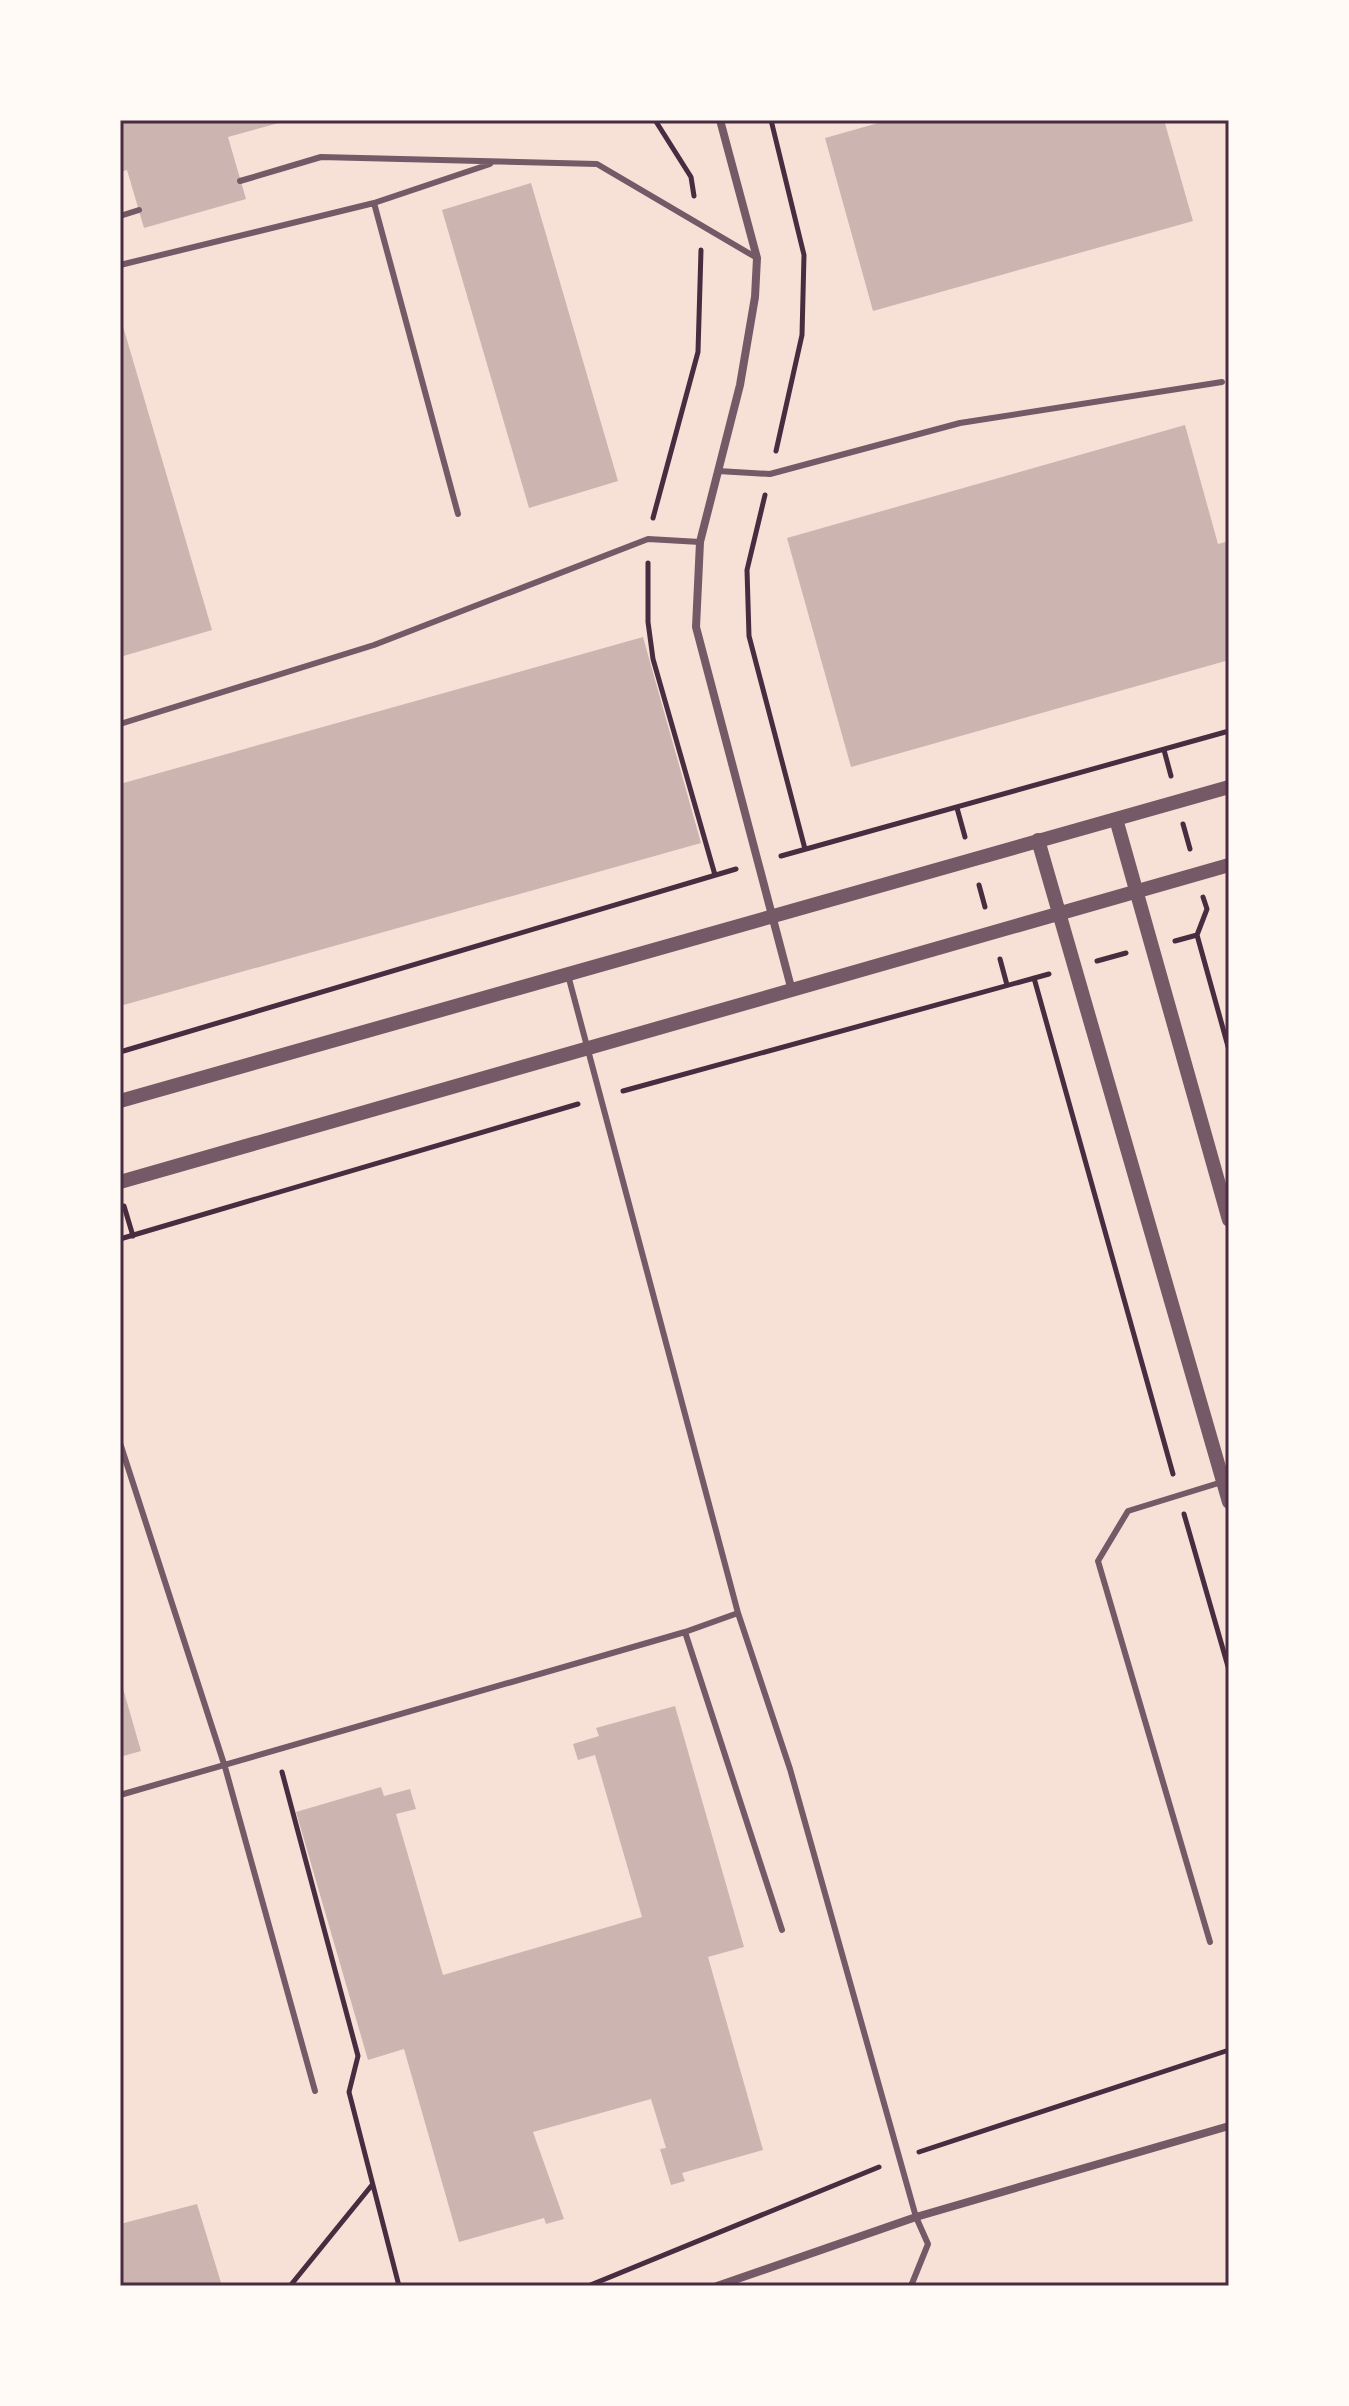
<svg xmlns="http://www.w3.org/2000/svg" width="1349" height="2406" font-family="'PT Sans',sans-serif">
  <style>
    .building { fill: #ccb4b1 }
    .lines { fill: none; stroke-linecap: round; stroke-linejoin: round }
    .path { stroke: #4a2c40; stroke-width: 5 }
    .service { stroke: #755966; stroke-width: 6 }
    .minor { stroke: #755966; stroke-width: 8 }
    .tertiary { stroke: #755966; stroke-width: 14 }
    .neatline { fill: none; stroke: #4a2c40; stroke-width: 3 }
  </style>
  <rect width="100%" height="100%" fill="#f7e1d7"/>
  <path class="building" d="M 120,120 L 286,120 L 286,121 L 228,137 L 246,199 L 144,228 L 127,170 L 120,172 Z
    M 889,120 L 1164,120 L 1193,221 L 873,311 L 825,138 Z
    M 531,183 L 618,481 L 529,508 L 442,210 Z
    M 120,316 L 212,630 L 120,657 Z
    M 1185,425 L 1218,544 L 1229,541 L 1229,660 L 851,767 L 787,538 Z
    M 643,637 L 701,843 L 120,1006 L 120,784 Z
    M 120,1678 L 141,1751 L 120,1757 Z
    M 675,1706 L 744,1947 L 708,1957 L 763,2150 L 682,2173 L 685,2181 L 671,2185 L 660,2149 L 666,2148 L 651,2099 L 533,2132 L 564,2219 L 546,2224 L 544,2218 L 459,2242 L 404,2049 L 368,2060 L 296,1812 L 381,1787 L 384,1796 L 410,1789 L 416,1809 L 396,1814 L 443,1975 L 642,1917 L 595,1755 L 578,1760 L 573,1744 L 599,1736 L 596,1728 Z
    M 197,2204 L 222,2286 L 120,2286 L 120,2224 Z"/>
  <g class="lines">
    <path class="path" d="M 655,120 L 691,177 L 694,196
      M 771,120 L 804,255 L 802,335 L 776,451
      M 765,495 L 747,570 L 749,636 L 805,849
      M 653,518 L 698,352 L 701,250
      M 648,563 L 648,622 L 653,659 L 715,875
      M 1164,750 L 1171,776
      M 957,808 L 965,837
      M 1183,824 L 1190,849
      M 781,856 L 1229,731
      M 979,885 L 985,907
      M 1203,897 L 1207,909 L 1197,935 L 1229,1050
      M 1175,941 L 1197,935
      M 1000,959 L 1007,985
      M 1097,961 L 1126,953
      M 1034,978 L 1173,1474
      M 120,1052 L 736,869
      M 623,1091 L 1049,974
      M 124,1206 L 133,1236
      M 120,1239 L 578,1104
      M 1184,1514 L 1229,1670
      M 282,1772 L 358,2056 L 349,2092 L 399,2286
      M 919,2152 L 1229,2050
      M 290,2286 L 372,2185
      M 588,2286 L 879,2167"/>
    <path class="service" d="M 240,181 L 321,157 L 597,164 L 757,258
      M 374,203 L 458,514
      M 120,216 L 139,210
      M 120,265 L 374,203 L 490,164
      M 718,471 L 770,474 L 960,423 L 1222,382
      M 120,724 L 374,645 L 648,539 L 700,542
      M 568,975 L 738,1613 L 790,1769 L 916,2217 L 928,2244 L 911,2286
      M 120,1443 L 225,1767 L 315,2091
      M 685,1632 L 782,1930
      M 120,1795 L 685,1632 L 738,1613
      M 1210,1942 L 1098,1561 L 1128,1511 L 1222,1482"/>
    <path class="minor" d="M 720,120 L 757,258 L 755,297 L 740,385 L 700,542 L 696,627 L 792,991
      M 717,2286 L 916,2217 L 1229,2126"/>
    <path class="tertiary" d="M 1116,819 L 1229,1220
      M 1038,840 L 1229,1502
      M 120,1101 L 1229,787
      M 120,1182 L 1229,865"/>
  </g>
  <rect width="1349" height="2406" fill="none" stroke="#fffaf5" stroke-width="244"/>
  <rect x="122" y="122" width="1105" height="2162" class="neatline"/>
</svg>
